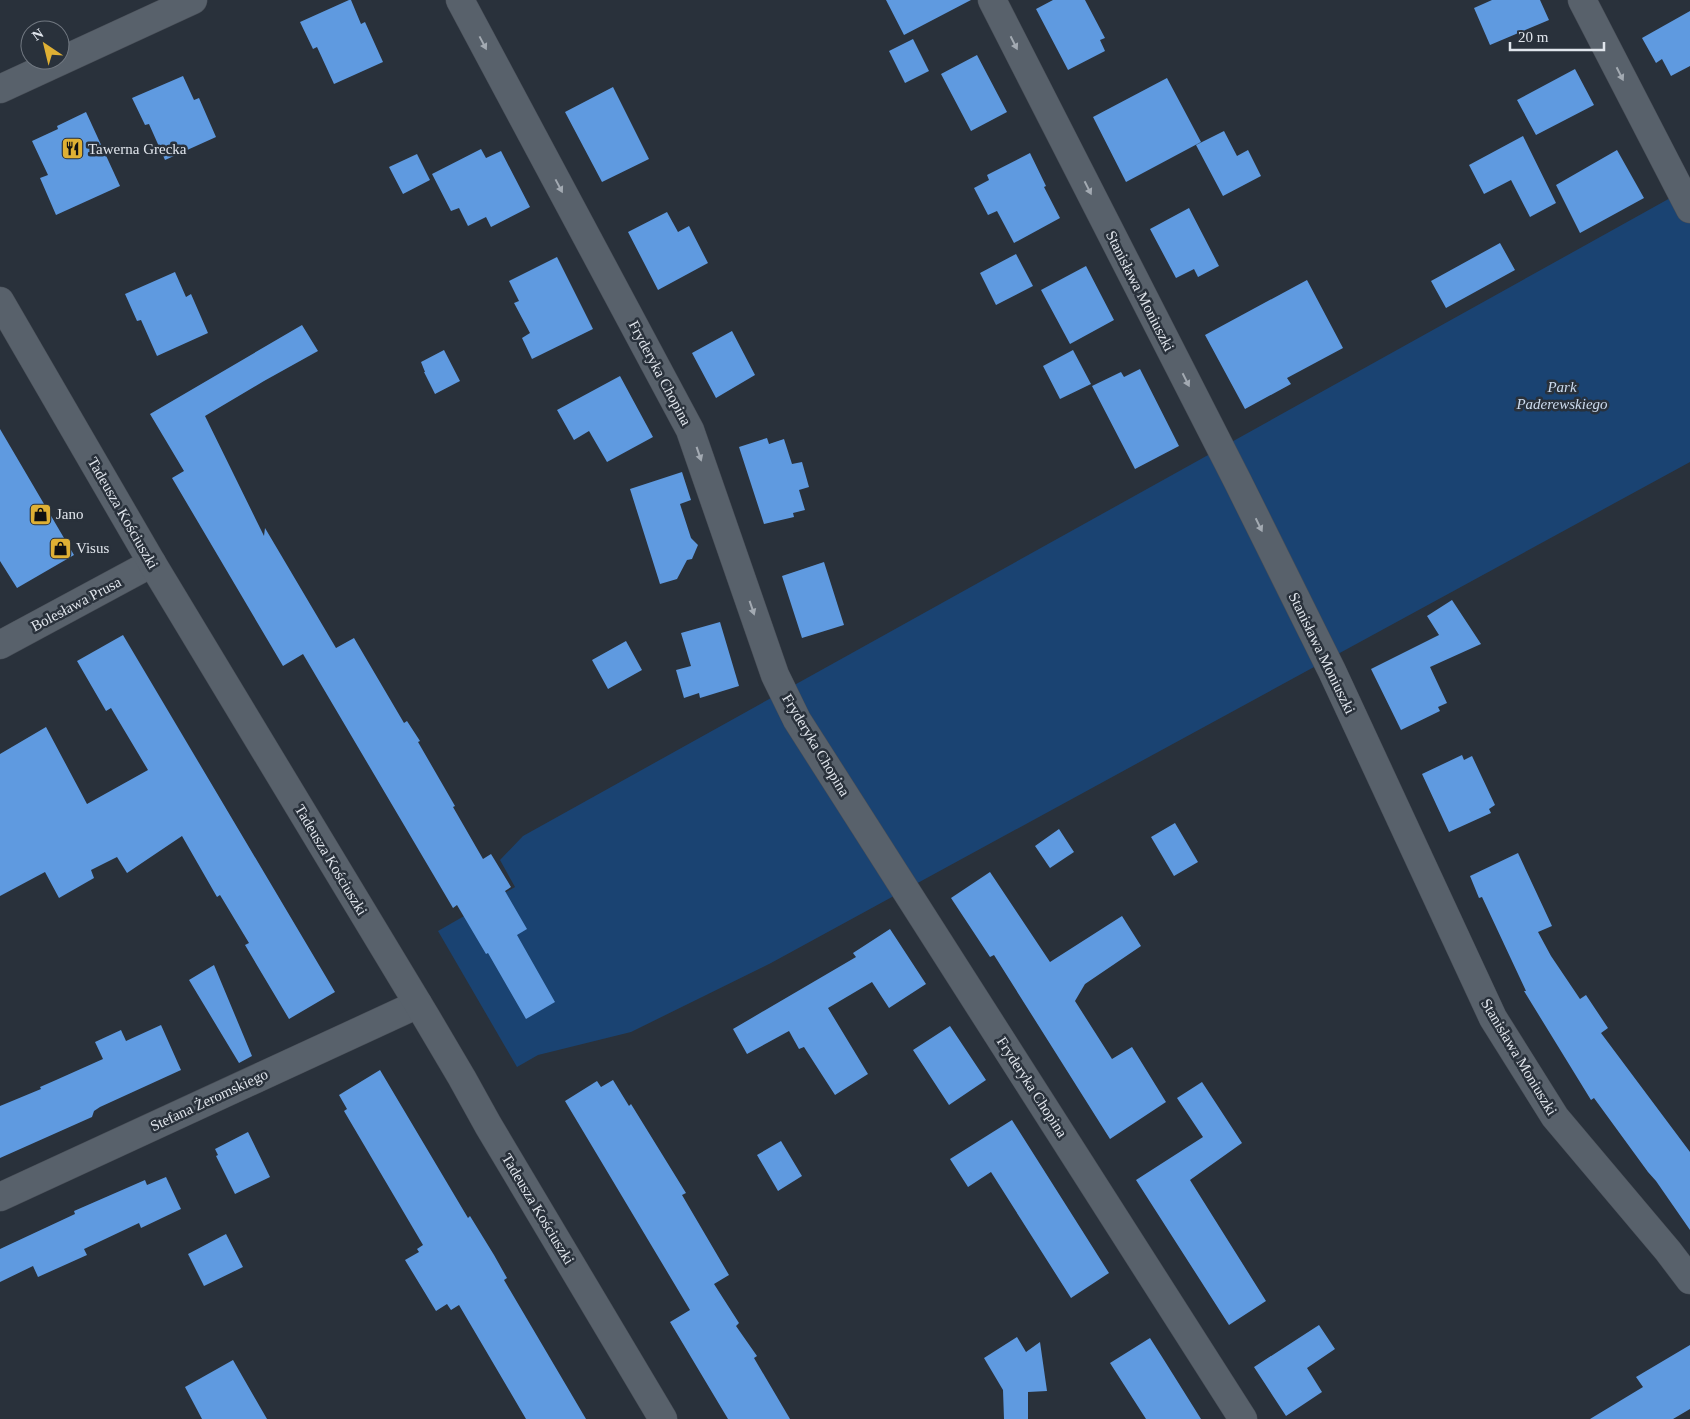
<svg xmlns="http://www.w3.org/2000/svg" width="1690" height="1419" font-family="Georgia,serif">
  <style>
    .green { fill: #1a4372 }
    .building { fill: #5f9ae0 }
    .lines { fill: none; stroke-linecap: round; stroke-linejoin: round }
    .minor-casing { stroke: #484e57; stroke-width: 29 }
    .tertiary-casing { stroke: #484e57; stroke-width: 29 }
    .minor { stroke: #58616b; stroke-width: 28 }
    .tertiary { stroke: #58616b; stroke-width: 28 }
    .oneway { fill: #a3aab2 }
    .labels { text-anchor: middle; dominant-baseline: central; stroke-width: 5; stroke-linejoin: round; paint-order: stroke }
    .poi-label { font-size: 15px; fill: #e0e5ec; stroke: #29313b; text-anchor: start }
    .street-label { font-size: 15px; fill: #e0e5ec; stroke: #29313b }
    .park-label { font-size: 15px; font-style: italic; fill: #ccdbee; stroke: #29313b }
  </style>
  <rect width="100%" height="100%" fill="#29313b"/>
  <path class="green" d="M 1690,187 L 1690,462 L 771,963 L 631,1032 L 538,1055 L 517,1067 L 438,931 L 515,887 L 500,860 L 523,836 Z"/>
  <path class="building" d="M 349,0 L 351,0 L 361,24 L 365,22 L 383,62 L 334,84 L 317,47 L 313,49 L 300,22 Z
    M 886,0 L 971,0 L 904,35 Z
    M 1053,0 L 1085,0 L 1105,38 L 1100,40 L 1105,51 L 1068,70 L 1036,9 Z
    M 1492,0 L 1540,0 L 1549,20 L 1490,45 L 1474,8 Z
    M 1690,11 L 1690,66 L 1671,76 L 1662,59 L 1656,63 L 1642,38 Z
    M 913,39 L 929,71 L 905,83 L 889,51 Z
    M 977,55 L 1007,112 L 971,131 L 941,74 Z
    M 1575,69 L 1594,105 L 1536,135 L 1517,100 Z
    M 183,76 L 194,100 L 199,98 L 216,137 L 165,160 L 149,124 L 145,125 L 132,98 Z
    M 1167,78 L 1201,142 L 1126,182 L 1093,117 Z
    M 613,87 L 649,159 L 602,182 L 565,112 Z
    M 86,112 L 120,186 L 56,215 L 40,178 L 48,175 L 32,141 L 58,129 L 57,126 Z
    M 1224,131 L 1237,156 L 1248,150 L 1261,176 L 1223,196 L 1196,145 Z
    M 1523,136 L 1556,203 L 1530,217 L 1511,180 L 1484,194 L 1469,165 Z
    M 481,149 L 486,158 L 501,151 L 530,207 L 491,227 L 486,217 L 468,226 L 459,208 L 451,211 L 432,174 Z
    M 1617,150 L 1644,198 L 1580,233 L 1556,185 Z
    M 1030,153 L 1046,186 L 1044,187 L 1060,218 L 1014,243 L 997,211 L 988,215 L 974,188 L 989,180 L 987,175 Z
    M 417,154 L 430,180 L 403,194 L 389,167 Z
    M 1189,208 L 1219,266 L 1198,277 L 1194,269 L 1176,278 L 1150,229 Z
    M 667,212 L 678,232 L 689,226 L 708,263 L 658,290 L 628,232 Z
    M 1500,243 L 1515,270 L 1446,308 L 1431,281 Z
    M 1016,254 L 1033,286 L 996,305 L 980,273 Z
    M 557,257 L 593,329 L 532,359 L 522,338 L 530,333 L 514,303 L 519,301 L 509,281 Z
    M 1086,266 L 1114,320 L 1070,344 L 1041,290 Z
    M 175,272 L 186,297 L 191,294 L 208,333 L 157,356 L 141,320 L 137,321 L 125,294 Z
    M 1307,280 L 1343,348 L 1287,378 L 1291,384 L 1245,409 L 1205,335 Z
    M 302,325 L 318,351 L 264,381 L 205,416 L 264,536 L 265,528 L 336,648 L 354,638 L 404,723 L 407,721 L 420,741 L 418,742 L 455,806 L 453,807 L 483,859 L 491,854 L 511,887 L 505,891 L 527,929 L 517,935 L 555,1002 L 526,1019 L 488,953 L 486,954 L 457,905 L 453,908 L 303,654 L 283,666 L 172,478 L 184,471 L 150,414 Z
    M 732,331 L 755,375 L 716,398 L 692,353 Z
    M 444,350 L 460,381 L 435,394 L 424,372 L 425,372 L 421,362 Z
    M 1073,350 L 1091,384 L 1060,399 L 1043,366 Z
    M 1140,369 L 1179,446 L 1135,469 L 1092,386 L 1121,372 L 1124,377 Z
    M 620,376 L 653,437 L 607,462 L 589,431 L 574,440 L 557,410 Z
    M 0,429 L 74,555 L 17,588 L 0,561 Z
    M 767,438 L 769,444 L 784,439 L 792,464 L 802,462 L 809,487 L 799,490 L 805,510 L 793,513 L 794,517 L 764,524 L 739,447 Z
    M 682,472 L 691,500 L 680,504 L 691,538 L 698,545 L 692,559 L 687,560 L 677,579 L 660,584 L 630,489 Z
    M 824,562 L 844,625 L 802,638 L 782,576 Z
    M 1452,600 L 1481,644 L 1430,667 L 1447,703 L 1438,707 L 1440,711 L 1401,730 L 1371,669 L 1439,635 L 1427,616 Z
    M 720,622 L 739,686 L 700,698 L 699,693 L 684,698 L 676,670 L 691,666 L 681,633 Z
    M 123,635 L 335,992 L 289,1019 L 245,945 L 249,943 L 220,895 L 217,897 L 182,836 L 127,873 L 117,857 L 91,870 L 94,878 L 59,898 L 45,872 L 0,896 L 0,754 L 46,727 L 87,804 L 148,770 L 111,708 L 106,711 L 77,661 Z
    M 626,641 L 642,670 L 608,689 L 592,660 Z
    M 1462,755 L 1464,760 L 1472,756 L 1495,805 L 1489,809 L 1491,813 L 1449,832 L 1422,774 Z
    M 1175,823 L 1198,862 L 1174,876 L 1151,837 Z
    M 1059,829 L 1074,852 L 1050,868 L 1035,846 Z
    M 1518,853 L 1552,926 L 1538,932 L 1551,956 L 1580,999 L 1586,995 L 1608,1028 L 1601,1033 L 1690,1152 L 1690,1230 L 1656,1181 L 1648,1172 L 1594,1098 L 1591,1100 L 1524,991 L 1526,991 L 1482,897 L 1479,898 L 1470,876 Z
    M 990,872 L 1050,962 L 1122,916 L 1141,946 L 1085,984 L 1075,1001 L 1112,1059 L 1132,1047 L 1166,1102 L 1110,1139 L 994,955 L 990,957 L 951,898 Z
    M 890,929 L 926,984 L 889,1008 L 872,982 L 828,1008 L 868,1074 L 835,1095 L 804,1047 L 799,1049 L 789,1031 L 747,1054 L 733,1029 L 856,957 L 853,953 Z
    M 214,965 L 252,1056 L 239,1063 L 189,980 Z
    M 161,1025 L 181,1070 L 100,1107 L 94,1111 L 92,1117 L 0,1158 L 0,1106 L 41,1089 L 40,1087 L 56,1080 L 103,1059 L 95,1042 L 121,1030 L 126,1041 Z
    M 950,1026 L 986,1080 L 949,1105 L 913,1050 Z
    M 380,1070 L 468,1218 L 470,1216 L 494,1255 L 507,1278 L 504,1280 L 586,1419 L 526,1419 L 459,1305 L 451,1310 L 447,1304 L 436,1311 L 405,1260 L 419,1252 L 417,1249 L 423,1245 L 344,1111 L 347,1109 L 339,1095 Z
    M 613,1080 L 629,1106 L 631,1104 L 686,1193 L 682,1195 L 729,1275 L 714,1284 L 739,1323 L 736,1326 L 757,1356 L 754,1358 L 790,1419 L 728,1419 L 670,1322 L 690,1310 L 565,1101 L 597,1081 L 601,1087 Z
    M 1202,1082 L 1242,1143 L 1190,1180 L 1266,1301 L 1229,1325 L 1136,1180 L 1203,1137 L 1177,1098 Z
    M 1012,1120 L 1109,1273 L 1071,1298 L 991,1172 L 968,1187 L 950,1159 Z
    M 248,1132 L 270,1177 L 235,1194 L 216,1156 L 218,1155 L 215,1149 Z
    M 781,1141 L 802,1176 L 778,1191 L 757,1155 Z
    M 166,1177 L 181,1209 L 141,1228 L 139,1223 L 84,1249 L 87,1255 L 38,1277 L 33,1266 L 0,1282 L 0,1249 L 75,1214 L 74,1211 L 145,1180 L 147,1185 Z
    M 226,1234 L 243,1267 L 204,1286 L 188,1254 Z
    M 1319,1325 L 1335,1349 L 1307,1368 L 1322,1392 L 1286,1416 L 1254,1367 Z
    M 1017,1337 L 1026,1352 L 1040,1342 L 1047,1391 L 1028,1392 L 1028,1419 L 1004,1419 L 1003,1390 L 984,1358 Z
    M 1150,1338 L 1164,1360 L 1201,1419 L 1146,1419 L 1110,1363 Z
    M 1690,1345 L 1690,1409 L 1673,1419 L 1590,1419 L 1643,1387 L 1636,1377 Z
    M 233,1360 L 267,1419 L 202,1419 L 185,1387 Z"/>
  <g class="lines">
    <defs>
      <path id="minor" d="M 460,0 L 690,430 L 775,675 L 797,720 L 1243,1419
        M 992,0 L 1238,482 L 1332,671 L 1493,1018 L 1555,1117 L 1668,1251 L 1690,1280
        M 1582,0 L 1690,209
        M 0,89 L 193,0
        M 0,645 L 152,563
        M 0,1197 L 418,1004"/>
      <path id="tertiary" d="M 0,301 L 152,563 L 426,1017 L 462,1078 L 488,1125 L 663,1419"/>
    </defs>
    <use href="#minor" class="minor-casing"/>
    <use href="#tertiary" class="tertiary-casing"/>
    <use href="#minor" class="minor"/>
    <use href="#tertiary" class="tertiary"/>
  </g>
  <defs><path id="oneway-solid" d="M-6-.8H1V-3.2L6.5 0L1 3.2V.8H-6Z" transform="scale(1.25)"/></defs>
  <g class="oneway">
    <use href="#oneway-solid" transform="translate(483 43) rotate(62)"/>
    <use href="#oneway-solid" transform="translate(1014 43) rotate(63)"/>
    <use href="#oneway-solid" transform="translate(1620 74) rotate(63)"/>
    <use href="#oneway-solid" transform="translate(559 186) rotate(62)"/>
    <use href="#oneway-solid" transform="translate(1088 188) rotate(63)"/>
    <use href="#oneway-solid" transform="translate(1186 380) rotate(63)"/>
    <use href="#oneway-solid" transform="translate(699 454) rotate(71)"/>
    <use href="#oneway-solid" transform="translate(1259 525) rotate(64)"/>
    <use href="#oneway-solid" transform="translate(752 608) rotate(71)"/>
  </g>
  <defs>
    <symbol id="restaurant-square" viewBox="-11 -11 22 22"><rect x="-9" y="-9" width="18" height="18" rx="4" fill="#dfb034" stroke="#29313b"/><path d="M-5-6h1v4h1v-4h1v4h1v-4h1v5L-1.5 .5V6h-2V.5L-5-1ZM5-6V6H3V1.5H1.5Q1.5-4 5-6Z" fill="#111"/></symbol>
    <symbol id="shop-square" viewBox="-11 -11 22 22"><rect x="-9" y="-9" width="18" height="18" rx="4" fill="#dfb034" stroke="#29313b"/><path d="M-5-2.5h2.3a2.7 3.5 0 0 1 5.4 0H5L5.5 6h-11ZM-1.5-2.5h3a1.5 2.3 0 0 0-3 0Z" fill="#111"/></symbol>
  </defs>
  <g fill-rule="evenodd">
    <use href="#restaurant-square" x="60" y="136" width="25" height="25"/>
    <use href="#shop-square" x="28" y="502" width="25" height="25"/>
    <use href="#shop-square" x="48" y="536" width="25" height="25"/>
  </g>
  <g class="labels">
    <g class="poi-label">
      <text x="88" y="149">Tawerna Grecka</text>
      <text x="56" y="514">Jano</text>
      <text x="76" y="548">Visus</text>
    </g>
    <g class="street-label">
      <text transform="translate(1140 291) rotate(63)">Stanisława Moniuszki</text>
      <text transform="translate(660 373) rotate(62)">Fryderyka Chopina</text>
      <text transform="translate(123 513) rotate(60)">Tadeusza Kościuszki</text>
      <text transform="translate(76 604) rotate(-28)">Bolesława Prusa</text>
      <text transform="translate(1322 653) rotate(64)">Stanisława Moniuszki</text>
      <text transform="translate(816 745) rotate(59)">Fryderyka Chopina</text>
      <text transform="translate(331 860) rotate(59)">Tadeusza Kościuszki</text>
      <text transform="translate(1519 1057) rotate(59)">Stanisława Moniuszki</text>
      <text transform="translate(1032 1087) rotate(57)">Fryderyka Chopina</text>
      <text transform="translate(209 1100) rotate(-25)">Stefana Żeromskiego</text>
      <text transform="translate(538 1209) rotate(59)">Tadeusza Kościuszki</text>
    </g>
    <g class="park-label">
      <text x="1562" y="387">Park<tspan x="1562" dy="17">Paderewskiego</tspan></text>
    </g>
  </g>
  <g transform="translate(45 45) rotate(325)"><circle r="24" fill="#29313b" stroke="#727982"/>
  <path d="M0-4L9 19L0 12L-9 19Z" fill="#dfb034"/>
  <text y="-8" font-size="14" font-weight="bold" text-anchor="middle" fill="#e0e5ec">N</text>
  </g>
  <path d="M1510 42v8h94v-8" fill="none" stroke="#e0e5ec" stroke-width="2.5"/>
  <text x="1518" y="42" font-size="15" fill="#e0e5ec" stroke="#29313b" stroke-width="4" paint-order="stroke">20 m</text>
</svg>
